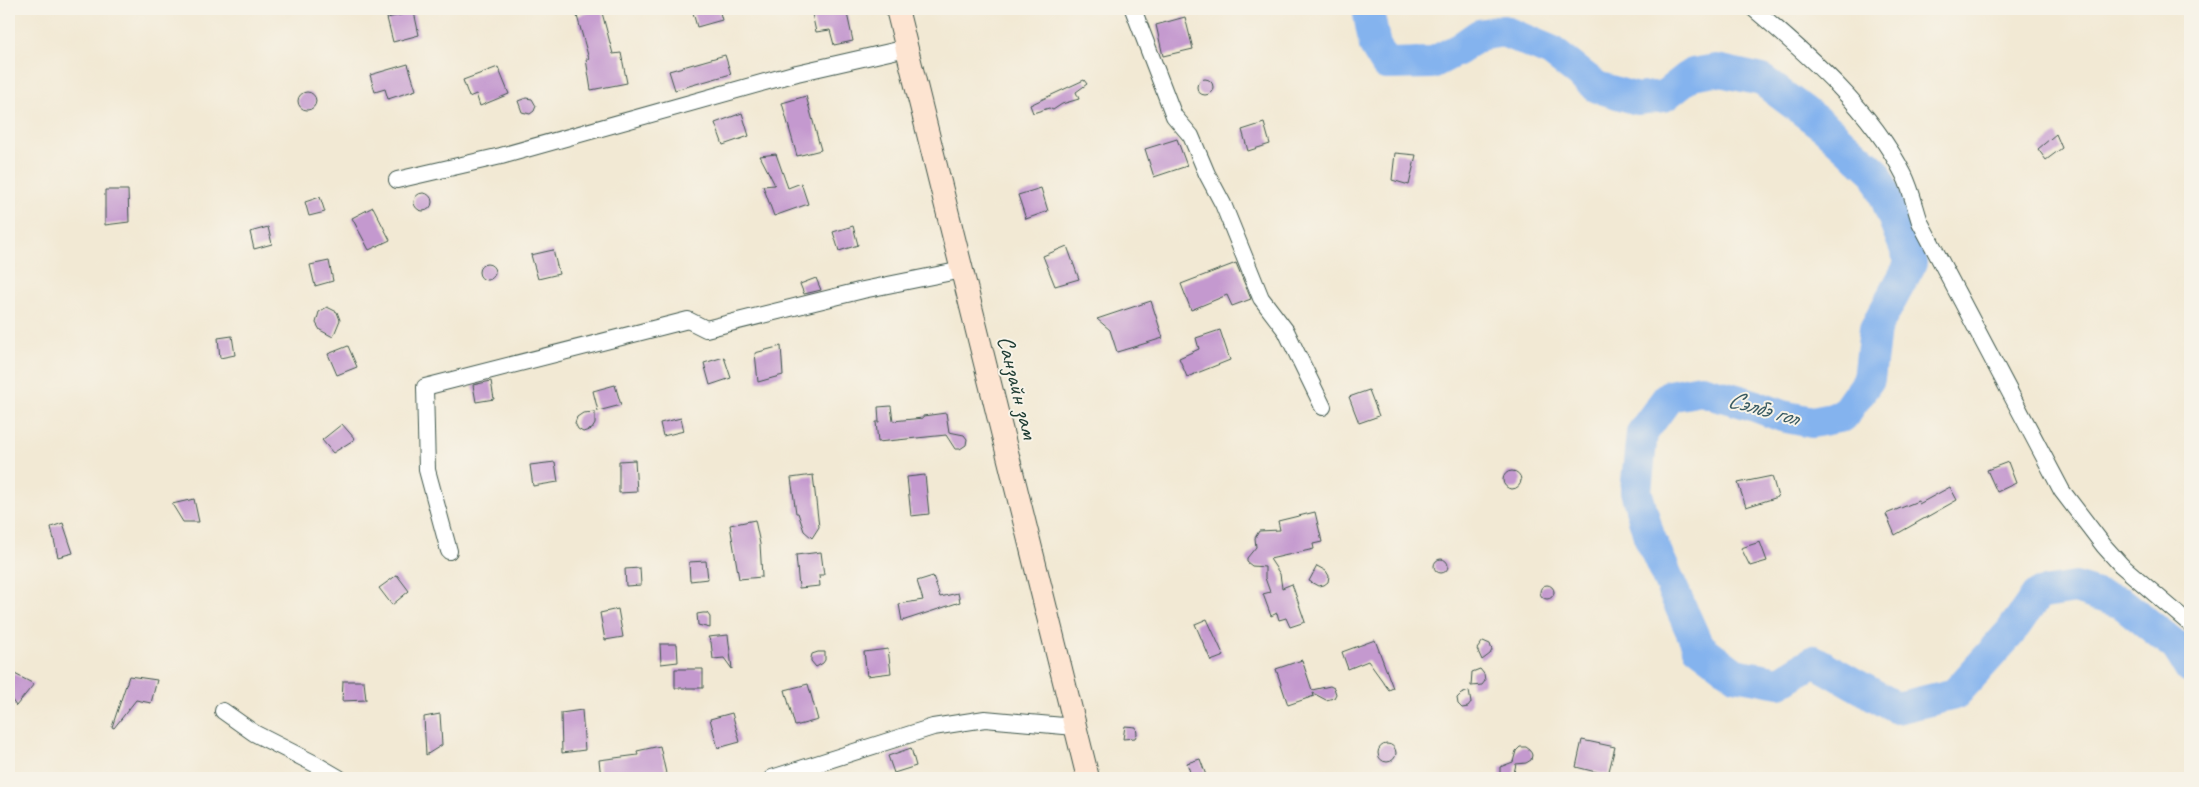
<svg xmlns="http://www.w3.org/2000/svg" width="2199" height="787" font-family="Caveat,sans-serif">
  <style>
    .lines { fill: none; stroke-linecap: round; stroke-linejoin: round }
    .river { stroke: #84b3ee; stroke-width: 32 }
    .building { fill: #c499cf }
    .street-casing { stroke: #3f574c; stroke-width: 18 }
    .secondary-casing { stroke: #3f574c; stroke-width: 24 }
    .street { stroke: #fff; stroke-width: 16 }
    .secondary { stroke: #fde4d1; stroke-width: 22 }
    .labels { text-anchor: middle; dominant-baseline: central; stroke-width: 4; stroke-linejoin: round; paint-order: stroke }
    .street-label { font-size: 24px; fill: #1f3d34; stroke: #f7f3e8 }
    .water-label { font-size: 25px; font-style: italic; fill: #385a62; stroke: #f7f3e8 }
  </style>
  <rect width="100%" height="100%" fill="#f7f3e8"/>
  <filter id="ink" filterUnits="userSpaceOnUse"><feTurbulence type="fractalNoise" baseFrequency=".02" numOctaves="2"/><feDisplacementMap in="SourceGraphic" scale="10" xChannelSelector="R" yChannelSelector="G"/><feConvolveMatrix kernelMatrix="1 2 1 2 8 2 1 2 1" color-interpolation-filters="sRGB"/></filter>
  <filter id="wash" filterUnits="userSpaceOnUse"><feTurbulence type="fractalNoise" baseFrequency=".0096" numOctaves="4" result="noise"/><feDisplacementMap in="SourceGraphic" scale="20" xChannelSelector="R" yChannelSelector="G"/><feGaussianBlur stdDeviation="1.12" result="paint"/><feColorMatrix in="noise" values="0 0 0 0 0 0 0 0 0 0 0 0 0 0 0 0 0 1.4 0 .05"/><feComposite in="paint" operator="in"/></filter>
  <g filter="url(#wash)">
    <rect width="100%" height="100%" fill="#f2e9d4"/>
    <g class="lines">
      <path class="river" d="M 1368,9 L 1375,46 L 1386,64 L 1432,63 L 1459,49 L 1479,35 L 1503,31 L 1551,51 L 1597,87 L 1637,99 L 1664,96 L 1692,74 L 1716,70 L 1762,80 L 1826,128 L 1876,173 L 1911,263 L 1875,329 L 1869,379 L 1843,416 L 1812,422 L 1782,416 L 1750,404 L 1701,390 L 1669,396 L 1642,433 L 1636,491 L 1649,536 L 1698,646 L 1735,674 L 1780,682 L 1814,661 L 1897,708 L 1955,694 L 2010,633 L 2038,594 L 2075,588 L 2122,603 L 2177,647 L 2190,668"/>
    </g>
    <g id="blocks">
      <path class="building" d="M 601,9 L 613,54 L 621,53 L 627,83 L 591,90 L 586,59 L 589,59 L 577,16 Z
        M 692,9 L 719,9 L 722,20 L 697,27 Z
        M 811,9 L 846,9 L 853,41 L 834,45 L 830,30 L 816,32 Z
        M 414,12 L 419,35 L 393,42 L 387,18 Z
        M 1185,17 L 1193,49 L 1163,56 L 1156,25 Z
        M 725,55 L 731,74 L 675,90 L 669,71 Z
        M 408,64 L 416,90 L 388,99 L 385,89 L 375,92 L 370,75 Z
        M 498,67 L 509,94 L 480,106 L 476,94 L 469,97 L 463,80 Z
        M1197 87a8 8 0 1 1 16 0a8 8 0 1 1-16 0Z
        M 1084,80 L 1087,84 L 1076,92 L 1079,99 L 1062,104 L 1053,110 L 1049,108 L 1033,113 L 1030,105 Z
        M298 101a9 9 0 1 1 18 0a9 9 0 1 1-18 0Z
        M 806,96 L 821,150 L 797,156 L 782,103 Z
        M 526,98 L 532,99 L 536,106 L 534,111 L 530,114 L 522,112 L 518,101 Z
        M 742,113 L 749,136 L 723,145 L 715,123 Z
        M 1264,123 L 1270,144 L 1248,151 L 1242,130 Z
        M 2056,134 L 2062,148 L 2046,160 L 2038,149 Z
        M 1177,139 L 1187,166 L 1154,177 L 1145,149 Z
        M 1395,153 L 1416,155 L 1409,185 L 1392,180 Z
        M 776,154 L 788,188 L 801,183 L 808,204 L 774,216 L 763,186 L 775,185 L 760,156 Z
        M 1041,188 L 1048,211 L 1026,219 L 1018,195 Z
        M 105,190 L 128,190 L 129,222 L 105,225 Z
        M414 202a9 9 0 1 1 18 0a9 9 0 1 1-18 0Z
        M 320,197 L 325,212 L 309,216 L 305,202 Z
        M 373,207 L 390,240 L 369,250 L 352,218 Z
        M 853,226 L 858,245 L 839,251 L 833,232 Z
        M 268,227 L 272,244 L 254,249 L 250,232 Z
        M 1067,246 L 1079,279 L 1055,286 L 1043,256 Z
        M 553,250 L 559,274 L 538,279 L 531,255 Z
        M 329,261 L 333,281 L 315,286 L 310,265 Z
        M 1236,263 L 1251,299 L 1232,306 L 1227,295 L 1191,310 L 1181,284 Z
        M479 272a8 8 0 1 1 16 0a8 8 0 1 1-16 0Z
        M 816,278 L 821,290 L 804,294 L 800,284 Z
        M 1151,301 L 1163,338 L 1117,352 L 1110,330 L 1097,319 Z
        M 327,307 L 337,312 L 340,320 L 333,337 L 320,330 L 316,323 L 319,312 Z
        M 1220,330 L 1230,360 L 1187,377 L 1179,358 L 1199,349 L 1196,338 Z
        M 232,336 L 235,355 L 220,358 L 218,338 Z
        M 348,346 L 357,367 L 337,375 L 328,354 Z
        M 781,346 L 783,375 L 758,382 L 755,353 Z
        M 724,357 L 731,378 L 710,385 L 704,363 Z
        M 491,381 L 494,399 L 476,402 L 473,385 Z
        M 615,385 L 621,405 L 598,411 L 593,391 Z
        M 1369,390 L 1379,416 L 1359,423 L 1349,397 Z
        M 891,406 L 893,421 L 923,418 L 923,416 L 946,413 L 949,432 L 964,435 L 967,439 L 966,445 L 960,449 L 955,449 L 946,435 L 878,442 L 876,422 L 879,422 L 878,407 Z
        M 595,412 L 595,424 L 592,429 L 583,432 L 578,429 L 575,423 L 577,417 L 583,413 Z
        M 681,418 L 684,431 L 663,436 L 660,423 Z
        M 342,424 L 355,439 L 333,453 L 322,440 Z
        M 635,460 L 637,492 L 619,493 L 619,461 Z
        M 555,462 L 558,482 L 533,486 L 530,465 Z
        M 2008,462 L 2016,483 L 1997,492 L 1987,470 Z
        M1503 480a9 9 0 1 1 18 0a9 9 0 1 1-18 0Z
        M 813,475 L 819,527 L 812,538 L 804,531 L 798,513 L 796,513 L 791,478 Z
        M 925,475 L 929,514 L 911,516 L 907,477 Z
        M 1772,476 L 1778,497 L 1746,507 L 1738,483 Z
        M 1950,487 L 1957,500 L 1895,535 L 1886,514 L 1918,501 L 1919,504 Z
        M 194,499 L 199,522 L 183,522 L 172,504 Z
        M 1315,512 L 1322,542 L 1313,544 L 1314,549 L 1270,559 L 1280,574 L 1282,588 L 1292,584 L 1305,622 L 1290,627 L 1286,618 L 1279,620 L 1277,613 L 1271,616 L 1263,594 L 1270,592 L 1265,578 L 1265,567 L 1252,566 L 1247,562 L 1247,558 L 1256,547 L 1255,538 L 1259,531 L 1280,530 L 1278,521 Z
        M 755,520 L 760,544 L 762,577 L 739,579 L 730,525 Z
        M 63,523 L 73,553 L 58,557 L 51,527 Z
        M 1760,542 L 1767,561 L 1750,566 L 1741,548 Z
        M 821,552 L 824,575 L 819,575 L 820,586 L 799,588 L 796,555 Z
        M1434 566a7 7 0 1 1 14 0a7 7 0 1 1-14 0Z
        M 706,561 L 708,579 L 690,581 L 689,562 Z
        M 1317,566 L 1326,571 L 1329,576 L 1328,582 L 1324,585 L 1318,586 L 1309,581 Z
        M 640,568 L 641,585 L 626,586 L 625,569 Z
        M 397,575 L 409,591 L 392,605 L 379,588 Z
        M 933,576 L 940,597 L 958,593 L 960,602 L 902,621 L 899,604 L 923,600 L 917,581 Z
        M1540 592a7 7 0 1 1 14 0a7 7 0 1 1-14 0Z
        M 618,609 L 623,637 L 605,640 L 600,613 Z
        M 703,613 L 707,613 L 710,617 L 710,628 L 698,625 L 697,614 Z
        M 1207,619 L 1224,656 L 1211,661 L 1195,624 Z
        M 728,635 L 732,669 L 724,658 L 713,659 L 711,642 L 708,637 Z
        M 1375,640 L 1393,688 L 1389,690 L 1368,661 L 1348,669 L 1342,652 Z
        M 1483,641 L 1490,644 L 1492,650 L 1490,654 L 1482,660 L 1477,649 Z
        M 660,644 L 677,644 L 678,662 L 661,664 Z
        M 888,649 L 891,673 L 867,676 L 864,652 Z
        M 818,652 L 825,652 L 825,660 L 823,663 L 816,667 L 811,661 L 811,658 L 812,654 Z
        M 1302,660 L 1312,690 L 1330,686 L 1334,688 L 1336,694 L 1334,698 L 1326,700 L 1313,693 L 1314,696 L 1288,705 L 1276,669 Z
        M 675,669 L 703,669 L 703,688 L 675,688 Z
        M 1480,669 L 1484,674 L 1485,681 L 1482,685 L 1471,686 L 1472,672 Z
        M 9,671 L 34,684 L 16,706 L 9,696 Z
        M 129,676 L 157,680 L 151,703 L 136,700 L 114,728 L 112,727 Z
        M 343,681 L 364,681 L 366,700 L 342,701 Z
        M 808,684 L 818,720 L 795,726 L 785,690 Z
        M 1469,691 L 1471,703 L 1468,707 L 1462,708 L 1458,704 L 1457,698 L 1461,694 Z
        M 582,710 L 585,750 L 562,753 L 561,713 Z
        M 732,713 L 740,742 L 718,748 L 710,719 Z
        M 440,714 L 442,745 L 426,755 L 424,717 Z
        M 1125,726 L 1136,727 L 1137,734 L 1135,738 L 1123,739 Z
        M 1582,740 L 1615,747 L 1608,775 L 1576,767 Z
        M1378 753a9 9 0 1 1 18 0a9 9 0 1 1-18 0Z
        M 660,746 L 667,778 L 601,778 L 599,760 L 638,755 L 637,751 Z
        M 1520,747 L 1526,747 L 1530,750 L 1532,755 L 1531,760 L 1526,763 L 1516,764 L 1514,773 L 1509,778 L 1500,775 L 1500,767 L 1513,762 L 1516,751 Z
        M 911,748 L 916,766 L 894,773 L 888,756 Z
        M 1200,759 L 1207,778 L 1192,778 L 1187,763 Z"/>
    </g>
  </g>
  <g filter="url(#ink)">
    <use href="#blocks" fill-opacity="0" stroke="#3f574c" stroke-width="1"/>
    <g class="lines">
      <defs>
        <path id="street" d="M 1133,9 L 1174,116 L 1191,136 L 1207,174 L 1223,204 L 1261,298 L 1286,331 L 1323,407
          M 1754,9 C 1809,56 1871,109 1904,175 C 1911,189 1915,207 1920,222 L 2062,491 L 2104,546 L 2121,565 L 2190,624
          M 397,180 L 501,156 L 797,73 L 907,48
          M 449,551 L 427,470 L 425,387 L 688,320 L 706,329 L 863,290 L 962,270
          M 223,711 L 254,733 L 315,764 L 339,778
          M 772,778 L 933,727 L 985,719 L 1075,727"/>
        <path id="secondary" d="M 897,9 L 1088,778"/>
      </defs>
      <use href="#street" class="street-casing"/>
      <use href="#secondary" class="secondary-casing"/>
      <use href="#street" class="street"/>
      <use href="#secondary" class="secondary"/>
    </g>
  </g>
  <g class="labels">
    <g class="street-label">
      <text transform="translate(1018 387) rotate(76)">Санзайн зам</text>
    </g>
    <g class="water-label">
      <text transform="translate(1763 408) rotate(16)">Сэлбэ гол</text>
    </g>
  </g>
  <rect width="2199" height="787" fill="none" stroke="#f7f3e8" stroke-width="30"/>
</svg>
